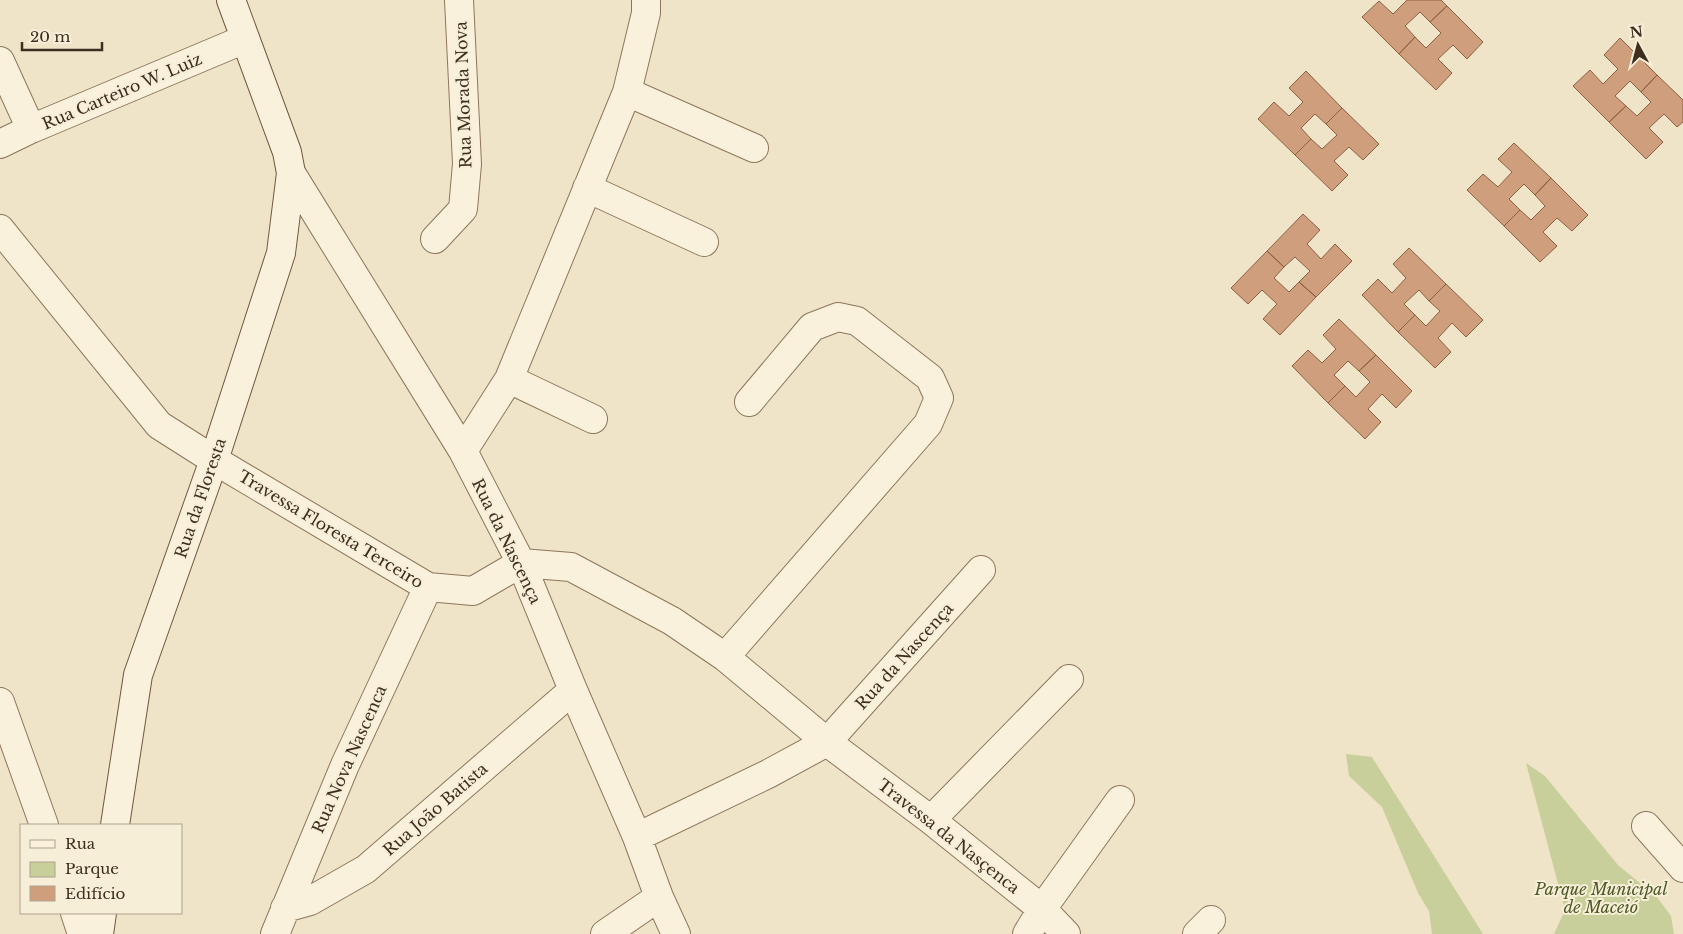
<svg xmlns="http://www.w3.org/2000/svg" width="1683" height="934" font-family="'Libre Baskerville',serif">
  <style>
    .green { fill: #c9cf9b }
    .building { fill: #cf9f7d; stroke: #8d5f41 }
    .lines { fill: none; stroke-linecap: round; stroke-linejoin: round }
    .street-casing { stroke: #8d765c; stroke-width: 30 }
    .secondary-casing { stroke: #6f573f; stroke-width: 30 }
    .street { stroke: #faf1dc; stroke-width: 28 }
    .secondary { stroke: #faf1dc; stroke-width: 28 }
    .labels { text-anchor: middle; dominant-baseline: central; stroke-width: 4; stroke-linejoin: round; paint-order: stroke }
    .street-label { font-size: 16px; fill: #3d2e20; stroke: #f7eed8 }
    .park-label { font-size: 16px; font-style: italic; fill: #4d5a26; stroke: #f7eed8 }
  </style>
  <rect width="100%" height="100%" fill="#f0e4c8"/>
  <path class="green" d="M 1346,754 L 1372,757 L 1483,934 L 1432,934 L 1429,911 L 1418,893 L 1382,807 L 1349,776 Z
    M 1526,763 L 1545,776 L 1618,865 L 1657,897 L 1671,916 L 1674,934 L 1554,934 L 1565,910 Z"/>
  <path class="building" d="M 1407,0 L 1441,0 L 1447,6 L 1430,22 L 1420,12 L 1405,26 L 1415,37 L 1399,54 L 1362,17 L 1379,1 L 1393,14 Z
    M 1447,6 L 1483,42 L 1467,59 L 1453,45 L 1438,59 L 1452,73 L 1436,90 L 1399,54 L 1415,37 L 1426,48 L 1441,33 L 1430,22 Z
    M 1620,38 L 1657,75 L 1641,92 L 1630,81 L 1615,96 L 1626,106 L 1609,122 L 1573,86 L 1590,70 L 1603,84 L 1618,69 L 1604,55 Z
    M 1306,71 L 1342,108 L 1326,124 L 1315,114 L 1301,128 L 1311,139 L 1295,155 L 1258,119 L 1274,102 L 1289,116 L 1303,102 L 1289,88 Z
    M 1657,75 L 1683,100 L 1683,122 L 1677,127 L 1664,114 L 1649,128 L 1663,142 L 1646,159 L 1609,122 L 1626,106 L 1637,116 L 1651,102 L 1641,92 Z
    M 1342,108 L 1379,144 L 1363,160 L 1349,147 L 1334,161 L 1348,175 L 1332,191 L 1295,155 L 1311,139 L 1322,149 L 1337,135 L 1326,124 Z
    M 1514,143 L 1551,178 L 1535,195 L 1524,184 L 1509,199 L 1520,210 L 1504,226 L 1467,190 L 1483,174 L 1498,187 L 1512,172 L 1498,159 Z
    M 1551,178 L 1588,215 L 1572,231 L 1557,218 L 1543,232 L 1557,246 L 1540,262 L 1504,226 L 1520,210 L 1531,220 L 1545,206 L 1535,195 Z
    M 1303,214 L 1320,230 L 1307,244 L 1321,259 L 1335,244 L 1352,261 L 1316,297 L 1299,282 L 1310,271 L 1295,257 L 1284,267 L 1267,251 Z
    M 1409,248 L 1446,284 L 1429,301 L 1419,290 L 1404,304 L 1415,315 L 1398,332 L 1362,295 L 1378,279 L 1392,293 L 1406,278 L 1393,264 Z
    M 1267,251 L 1284,267 L 1274,278 L 1289,292 L 1299,282 L 1316,297 L 1280,335 L 1263,319 L 1277,304 L 1262,290 L 1248,304 L 1231,288 Z
    M 1446,284 L 1483,320 L 1466,337 L 1452,323 L 1438,338 L 1451,352 L 1435,368 L 1398,332 L 1415,315 L 1426,326 L 1440,311 L 1429,301 Z
    M 1339,319 L 1376,355 L 1359,371 L 1348,361 L 1334,375 L 1345,386 L 1328,403 L 1292,366 L 1308,350 L 1322,363 L 1336,349 L 1323,335 Z
    M 1376,355 L 1412,391 L 1396,408 L 1382,394 L 1368,409 L 1381,422 L 1365,439 L 1328,403 L 1345,386 L 1356,397 L 1370,382 L 1359,371 Z"/>
  <g class="lines">
    <defs>
      <path id="street" d="M 0,61 L 31,129
        M 627,92 L 754,148
        M 0,144 L 31,129 L 245,39
        M 291,173 L 463,451 L 521,563 L 573,690 L 637,837 L 659,897 L 676,934
        M 587,188 L 704,242
        M 0,229 L 159,425 L 214,460 L 428,587 L 473,591 L 521,563 L 571,567 L 672,621 L 725,657 L 827,742 L 931,820 L 1042,909 L 1066,934
        M 435,239 L 463,209 L 467,164 L 459,0
        M 509,379 L 593,419
        M 463,451 L 509,379 L 627,92 L 646,13 L 646,0
        M 725,657 L 928,424 L 939,398 L 930,378 L 857,321 L 838,317 L 812,327 L 749,402
        M 0,702 L 44,825
        M 931,820 L 1069,679
        M 1646,826 L 1683,868
        M 637,837 L 768,774 L 827,742 L 981,570
        M 285,908 L 310,901 L 366,869 L 573,690
        M 75,913 L 82,934
        M 275,934 L 345,765 L 428,587
        M 605,934 L 659,897
        M 1027,934 L 1042,909 L 1120,800
        M 1197,934 L 1211,920"/>
      <path id="secondary" d="M 115,825 L 138,675 L 214,460 L 281,253 L 291,173 L 287,152 L 231,0
        M 99,934 L 102,913"/>
    </defs>
    <use href="#street" class="street-casing"/>
    <use href="#secondary" class="secondary-casing"/>
    <use href="#street" class="street"/>
    <use href="#secondary" class="secondary"/>
  </g>
  <g class="labels">
    <g class="street-label">
      <text transform="translate(122 91) rotate(-23)">Rua Carteiro W. Luiz</text>
      <text transform="translate(463 95) rotate(-92)">Rua Morada Nova</text>
      <text transform="translate(200 498) rotate(-71)">Rua da Floresta</text>
      <text transform="translate(331 529) rotate(31)">Travessa Floresta Terceiro</text>
      <text transform="translate(507 541) rotate(64)">Rua da Nascença</text>
      <text transform="translate(904 656) rotate(-48)">Rua da Nascença</text>
      <text transform="translate(349 759) rotate(-66)">Rua Nova Nascenca</text>
      <text transform="translate(435 809) rotate(-41)">Rua João Batista</text>
      <text transform="translate(949 836) rotate(38)">Travessa da Nasçenca</text>
    </g>
    <g class="park-label">
      <text x="1601" y="889">Parque Municipal<tspan x="1601" dy="18">de Maceió</tspan></text>
    </g>
  </g>
  <rect x="20" y="824" width="162" height="90" fill="#f7eed8" stroke="#ada18e"/>
  <rect x="30" y="840" width="25" height="8" fill="#faf1dc" stroke="#ada18e"/>
  <text x="65" y="849" font-size="15" fill="#3d2e20">Rua</text>
  <rect x="30" y="862" width="25" height="15" fill="#c9cf9b" stroke="#ada18e"/>
  <text x="65" y="874" font-size="15" fill="#3d2e20">Parque</text>
  <rect x="30" y="886" width="25" height="15" fill="#cf9f7d" stroke="#ada18e"/>
  <text x="65" y="899" font-size="15" fill="#3d2e20">Edifício</text>
  <g transform="translate(1638 45) rotate(353)" stroke="#f7eed8" stroke-width="4" paint-order="stroke">
  <path d="M0-4L9 19L0 12L-9 19Z" fill="#3d2e20"/>
  <text y="-8" font-size="14" font-weight="bold" text-anchor="middle" fill="#3d2e20">N</text>
  </g>
  <path d="M22 42v8h80v-8" fill="none" stroke="#3d2e20" stroke-width="2.5"/>
  <text x="30" y="42" font-size="15" fill="#3d2e20" stroke="#f7eed8" stroke-width="4" paint-order="stroke">20 m</text>
</svg>
